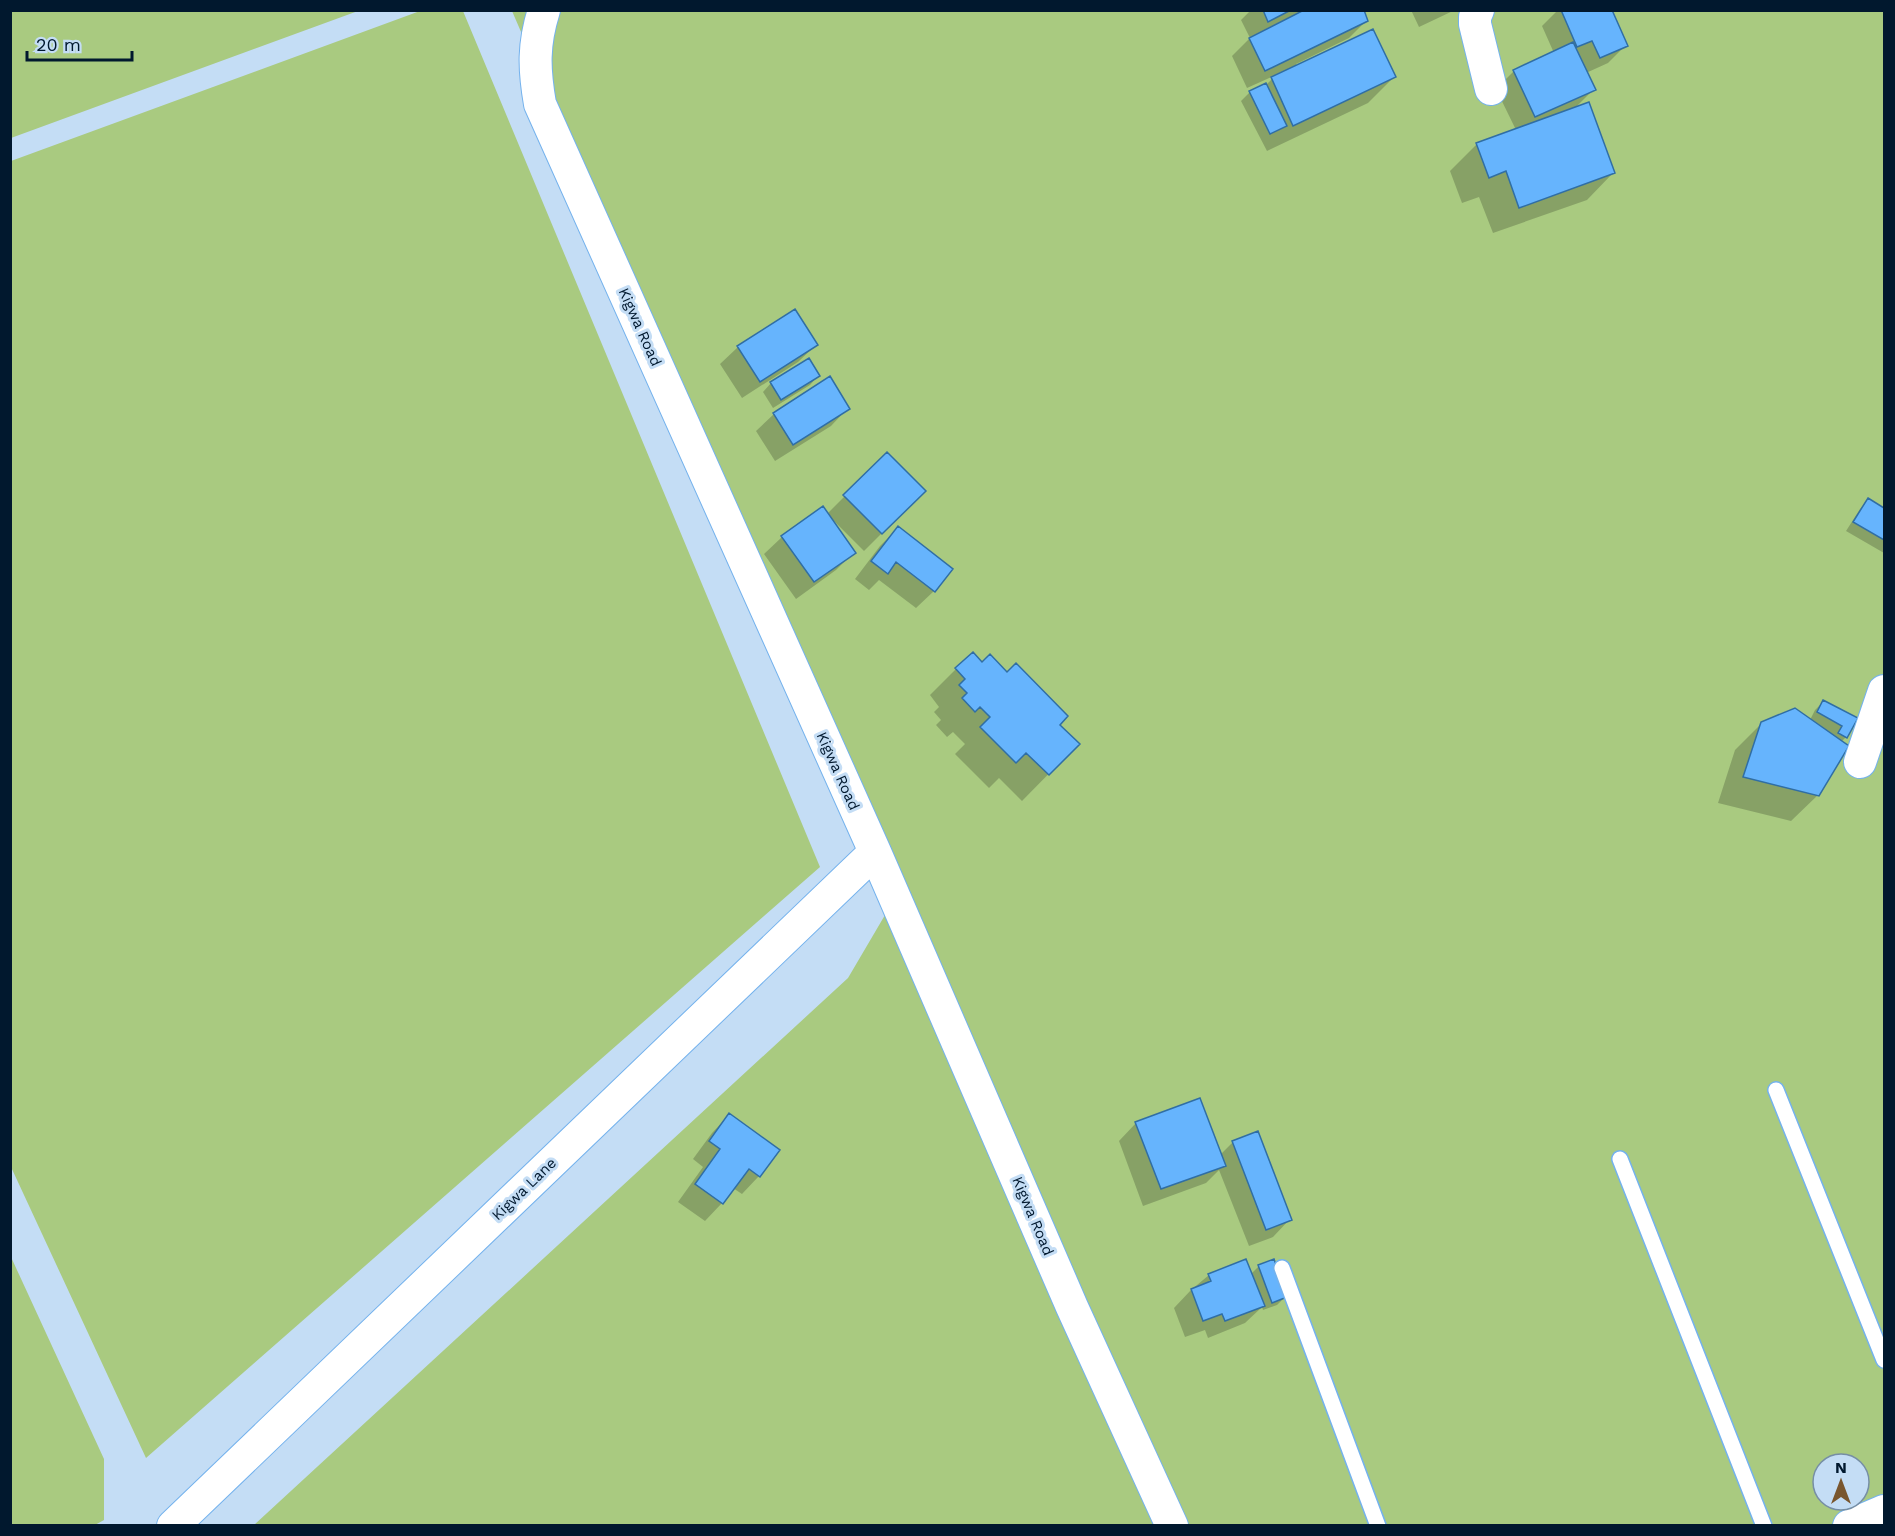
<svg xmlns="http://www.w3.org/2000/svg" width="1895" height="1536" font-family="'Work Sans',sans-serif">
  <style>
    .green { fill: #a9ca80; fill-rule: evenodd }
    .shadow { fill: #0003 }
    .building { fill: #66b4fd; stroke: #306ea4; stroke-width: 1.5 }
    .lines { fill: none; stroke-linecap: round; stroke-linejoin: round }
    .service-casing { stroke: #74b2ed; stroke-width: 18 }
    .minor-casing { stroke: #74b2ed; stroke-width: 34 }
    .service { stroke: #fff; stroke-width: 15 }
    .minor { stroke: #fff; stroke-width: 32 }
    .labels { text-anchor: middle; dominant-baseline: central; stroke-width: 6; stroke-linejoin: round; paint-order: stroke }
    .street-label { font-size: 15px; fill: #01182e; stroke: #c4ddf5 }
  </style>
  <rect width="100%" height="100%" fill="#c4ddf5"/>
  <path class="green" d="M 11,10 L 358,10 L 358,11 L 11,138 Z
    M 420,11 L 463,11 L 820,867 L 146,1458 L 11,1167 L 11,161 Z
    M 512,11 L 1884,11 L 1884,1525 L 253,1526 L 848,978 L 895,898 ZM 1823,1464 L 1859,1464 L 1859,1500 L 1823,1500 Z
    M 11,1257 L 104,1459 L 104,1520 L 95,1525 L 11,1525 Z"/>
  <path class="shadow" d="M 1251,10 L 1362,10 L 1367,20 L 1349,38 L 1296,64 L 1297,67 L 1394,77 L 1368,103 L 1267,151 L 1241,101 L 1250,92 L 1266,85 L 1276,75 L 1247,88 L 1232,56 L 1250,38 L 1241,20 Z
    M 1411,10 L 1455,10 L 1419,27 Z
    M 1558,10 L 1610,10 L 1626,45 L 1608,63 L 1586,73 L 1594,89 L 1573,110 L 1613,173 L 1587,200 L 1493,233 L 1479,197 L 1462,203 L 1450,171 L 1477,144 L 1516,130 L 1496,89 L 1514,71 L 1554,53 L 1542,26 Z
    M 816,345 L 798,362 L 742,398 L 720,364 L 738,347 Z
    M 818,376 L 810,385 L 773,408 L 763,392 L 771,383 Z
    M 848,408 L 831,426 L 775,461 L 756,431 L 774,414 Z
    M 887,454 L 924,491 L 864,551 L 834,521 L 832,522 L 854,552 L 836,570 L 796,599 L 764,554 L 782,537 L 827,514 Z
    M 1868,500 L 1884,510 L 1884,553 L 1846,531 L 1860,509 Z
    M 898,528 L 934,591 L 916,608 L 879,580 L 869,590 L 855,579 L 880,546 Z
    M 956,669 L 1058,725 L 1078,744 L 1022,801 L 999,778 L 989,788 L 955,754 L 965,744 L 953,732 L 947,737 L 936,725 L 941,720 L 934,712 L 939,707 L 930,695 Z
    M 1824,701 L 1856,718 L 1846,737 L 1841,742 L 1818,795 L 1791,821 L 1718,803 L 1735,750 L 1761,724 L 1810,720 L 1815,710 Z
    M 729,1115 L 759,1176 L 742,1194 L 733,1188 L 722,1203 L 705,1221 L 678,1202 L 703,1167 L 693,1159 L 712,1133 Z
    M 1136,1123 L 1220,1155 L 1233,1142 L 1290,1219 L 1273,1237 L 1249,1246 L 1219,1170 L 1206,1183 L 1143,1206 L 1119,1141 Z
    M 1259,1266 L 1286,1296 L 1277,1305 L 1263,1310 L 1262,1307 L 1245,1323 L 1208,1338 L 1205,1330 L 1185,1337 L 1174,1308 L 1191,1290 L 1209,1275 L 1251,1274 Z"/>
  <path class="building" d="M 1263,10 L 1291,10 L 1268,22 Z
    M 1304,10 L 1364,10 L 1368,21 L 1265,71 L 1249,38 Z
    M 1561,10 L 1612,10 L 1628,46 L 1600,58 L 1592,41 L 1577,47 Z
    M 1373,29 L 1396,77 L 1293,126 L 1271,77 Z
    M 1573,42 L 1596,90 L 1535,117 L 1513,70 Z
    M 1266,83 L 1287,126 L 1270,134 L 1249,91 Z
    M 1589,102 L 1615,173 L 1519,208 L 1506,171 L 1489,178 L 1476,143 Z
    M 795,309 L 818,345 L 760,382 L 737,346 Z
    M 809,358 L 820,376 L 781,400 L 770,382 Z
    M 830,376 L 850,409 L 793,445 L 773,413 Z
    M 887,452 L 926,491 L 882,534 L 843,495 Z
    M 1868,498 L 1884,508 L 1884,540 L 1853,522 Z
    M 823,506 L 856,553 L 814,582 L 781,536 Z
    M 898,526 L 953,569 L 935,592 L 896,562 L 888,574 L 871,561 Z
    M 973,652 L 982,662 L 990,654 L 1007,672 L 1016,663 L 1068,716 L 1060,725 L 1080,744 L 1049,775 L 1026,753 L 1016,763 L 980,727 L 990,717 L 980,707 L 975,712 L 962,698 L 967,693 L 959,685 L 965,679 L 955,668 Z
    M 1823,700 L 1858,718 L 1847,738 L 1838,733 L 1842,726 L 1817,712 Z
    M 1795,708 L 1849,746 L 1819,796 L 1743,777 L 1761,722 Z
    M 1200,1098 L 1226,1166 L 1161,1189 L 1135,1122 Z
    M 729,1113 L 780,1150 L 760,1177 L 749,1169 L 723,1204 L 695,1184 L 720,1149 L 709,1141 Z
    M 1258,1131 L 1292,1220 L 1266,1230 L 1232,1141 Z
    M 1246,1259 L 1265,1306 L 1225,1321 L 1222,1314 L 1203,1321 L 1191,1289 L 1211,1281 L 1208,1274 Z
    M 1274,1259 L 1287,1297 L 1272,1303 L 1258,1265 Z"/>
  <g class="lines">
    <defs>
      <path id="service" d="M 1776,1090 L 1884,1360
        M 1620,1159 L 1764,1526
        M 1282,1268 L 1378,1526"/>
      <path id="minor" d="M 544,10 C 533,45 534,69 540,104 L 875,852 L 1072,1307 L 1172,1526
        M 1478,10 L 1475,17 L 1475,24 L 1491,89
        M 1860,762 L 1884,691
        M 173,1526 L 875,852
        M 1849,1526 L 1884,1511"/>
    </defs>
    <use href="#service" class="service-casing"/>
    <use href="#minor" class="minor-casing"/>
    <use href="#service" class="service"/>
    <use href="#minor" class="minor"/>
  </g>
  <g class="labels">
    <g class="street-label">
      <text transform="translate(640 327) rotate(66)">Kigwa Road</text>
      <text transform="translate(838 771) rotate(66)">Kigwa Road</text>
      <text transform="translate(524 1189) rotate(-44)">Kigwa Lane</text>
      <text transform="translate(1033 1216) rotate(67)">Kigwa Road</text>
    </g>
  </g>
  <rect width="1895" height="1536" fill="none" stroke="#01182e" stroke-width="24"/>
  <g transform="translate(1841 1482)"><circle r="28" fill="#c4ddf5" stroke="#768ea5" stroke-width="1.5"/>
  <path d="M0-4.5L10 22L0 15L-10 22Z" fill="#79562e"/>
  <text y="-9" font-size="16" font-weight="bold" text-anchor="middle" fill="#01182e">N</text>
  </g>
  <path d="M27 51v9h105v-9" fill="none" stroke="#01182e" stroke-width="3"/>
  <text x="36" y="51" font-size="18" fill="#01182e" stroke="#c4ddf5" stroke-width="4.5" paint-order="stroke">20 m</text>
</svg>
